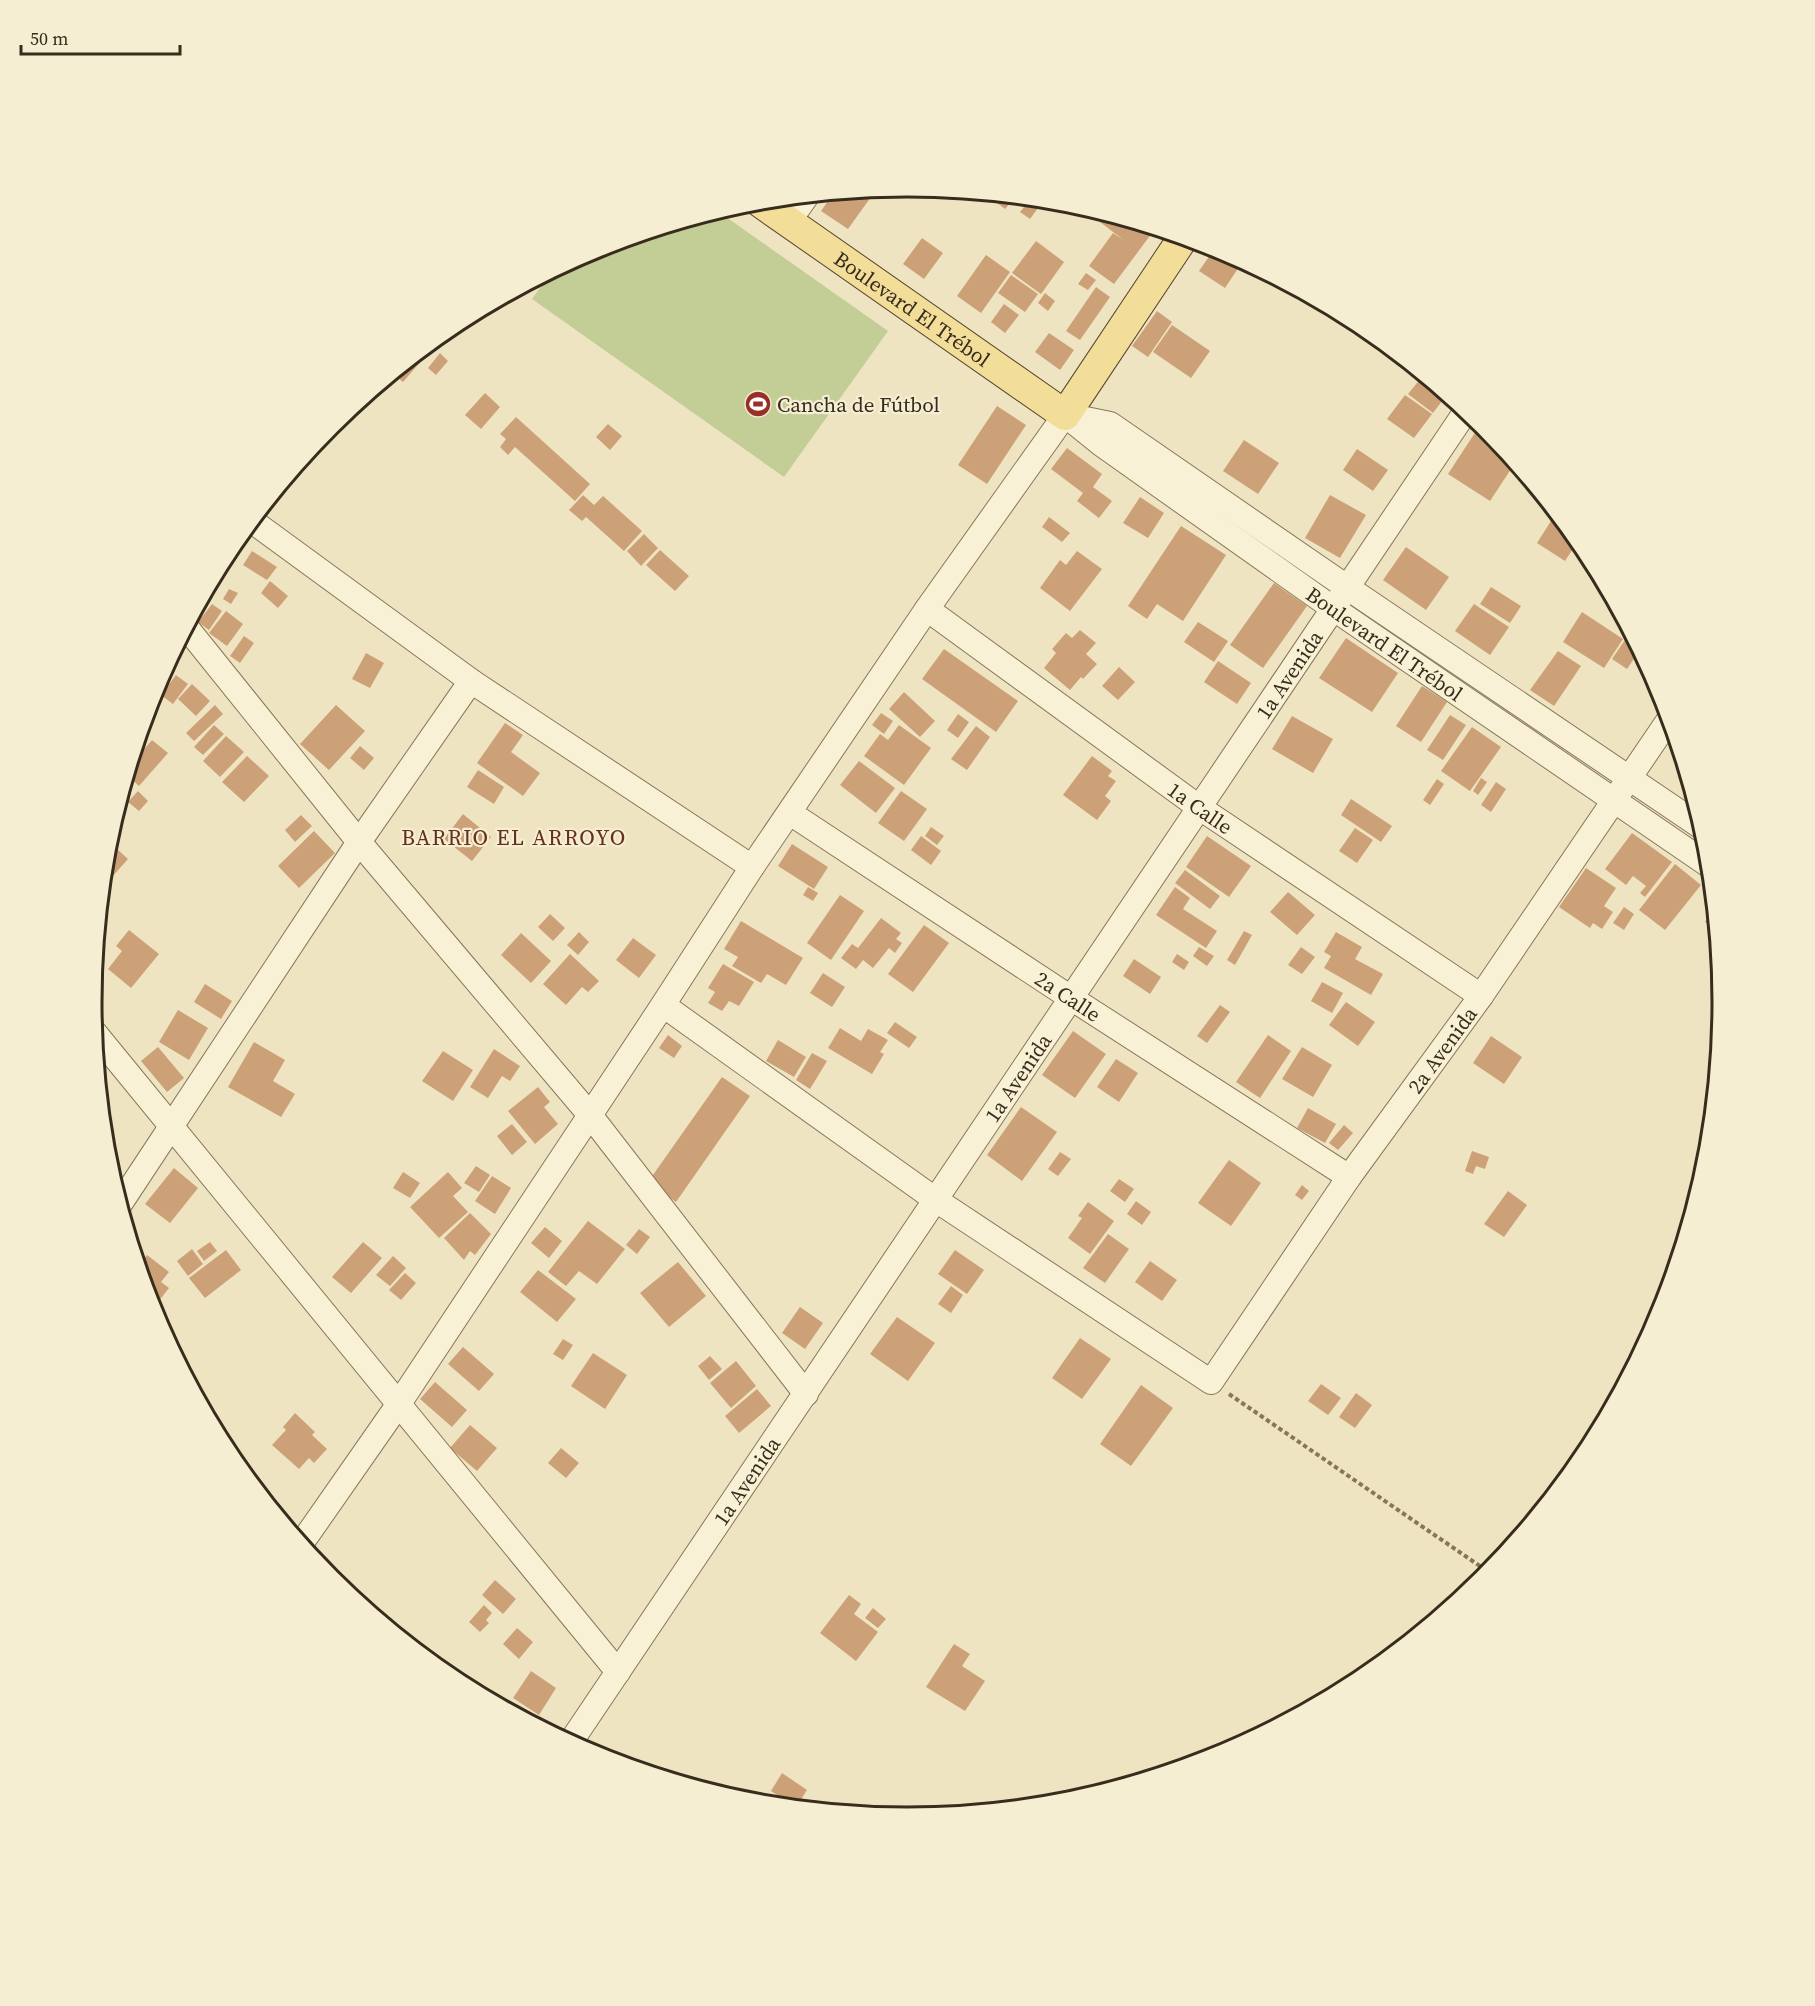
<svg xmlns="http://www.w3.org/2000/svg" width="1815" height="2006" font-family="'Source Serif 4',serif">
  <style>
    .green { fill: #c3cd96 }
    .building { fill: #cda177 }
    .lines { fill: none; stroke-linecap: round; stroke-linejoin: round }
    .minor-casing { stroke: #897659; stroke-width: 26 }
    .major-casing { stroke: #56432d; stroke-width: 32 }
    .path { stroke: #897659; stroke-width: 4; stroke-dasharray: 4.5 3; stroke-linecap: butt }
    .minor { stroke: #f9f1d5; stroke-width: 24 }
    .major { stroke: #f2dd99; stroke-width: 30 }
    .labels { text-anchor: middle; dominant-baseline: central; stroke-width: 4.5; stroke-linejoin: round; paint-order: stroke }
    .street-label { font-size: 21px; fill: #382c1d; stroke: #f6eed2 }
    .poi-label { font-size: 21px; fill: #382c1d; stroke: #f6eed2; text-anchor: start }
    .neighbourhood-label { font-size: 22px; letter-spacing: 1.5px; fill: #65311c; stroke: #f6eed2 }
    .rim { fill: none; stroke: #382c1d; stroke-width: 3 }
  </style>
  <rect width="100%" height="100%" fill="#efe4c2"/>
  <path class="green" d="M 719,212 L 888,331 L 784,477 L 532,299 L 551,273 L 596,249 Z"/>
  <path class="building" d="M 863,191 L 871,197 L 848,229 L 821,211 L 833,194 Z
    M 994,196 L 1007,197 L 1012,201 L 1005,209 L 992,199 Z
    M 1029,201 L 1038,208 L 1030,219 L 1020,212 Z
    M 1106,214 L 1155,229 L 1114,284 L 1089,266 L 1113,233 L 1125,241 L 1100,222 Z
    M 922,238 L 943,253 L 924,279 L 903,264 Z
    M 1036,241 L 1064,262 L 1041,294 L 1012,273 Z
    M 1215,248 L 1243,261 L 1225,288 L 1199,271 Z
    M 986,255 L 1010,272 L 981,313 L 957,296 Z
    M 1086,273 L 1096,280 L 1088,290 L 1078,284 Z
    M 1011,275 L 1038,294 L 1025,312 L 998,293 Z
    M 1096,287 L 1110,297 L 1080,340 L 1066,331 Z
    M 1045,293 L 1055,301 L 1048,311 L 1038,303 Z
    M 1004,304 L 1019,315 L 1005,333 L 991,322 Z
    M 1157,311 L 1172,322 L 1148,357 L 1132,346 Z
    M 1172,325 L 1210,351 L 1191,378 L 1153,352 Z
    M 1049,333 L 1074,350 L 1060,370 L 1035,352 Z
    M 433,342 L 436,344 L 403,382 L 394,374 Z
    M 440,353 L 448,361 L 436,375 L 428,368 Z
    M 1421,378 L 1445,397 L 1433,413 L 1408,394 Z
    M 485,393 L 500,407 L 481,429 L 465,415 Z
    M 1405,395 L 1432,414 L 1414,438 L 1387,419 Z
    M 997,406 L 1026,425 L 987,484 L 958,465 Z
    M 516,417 L 590,484 L 575,501 L 515,447 L 508,455 L 500,447 L 506,439 L 500,434 Z
    M 608,424 L 622,436 L 610,450 L 596,437 Z
    M 1480,425 L 1489,432 L 1515,463 L 1490,501 L 1448,474 Z
    M 1244,440 L 1279,463 L 1258,494 L 1223,471 Z
    M 1067,448 L 1102,474 L 1093,487 L 1112,501 L 1099,518 L 1077,501 L 1083,493 L 1051,469 Z
    M 1357,449 L 1388,470 L 1373,491 L 1343,470 Z
    M 583,495 L 594,505 L 603,496 L 642,531 L 624,551 L 586,517 L 582,521 L 569,510 Z
    M 1330,495 L 1366,515 L 1340,558 L 1305,538 Z
    M 1140,497 L 1164,513 L 1148,538 L 1123,523 Z
    M 1556,513 L 1578,541 L 1565,561 L 1537,543 Z
    M 1049,517 L 1070,533 L 1062,542 L 1042,527 Z
    M 1181,526 L 1226,555 L 1183,621 L 1157,604 L 1147,619 L 1128,606 Z
    M 644,534 L 658,548 L 641,566 L 627,551 Z
    M 1406,547 L 1449,577 L 1426,610 L 1383,580 Z
    M 660,550 L 689,576 L 675,591 L 646,565 Z
    M 252,551 L 277,567 L 267,580 L 243,565 Z
    M 1077,551 L 1102,569 L 1070,611 L 1040,588 L 1060,560 L 1066,565 Z
    M 270,581 L 288,596 L 278,608 L 261,593 Z
    M 1274,583 L 1307,606 L 1263,668 L 1230,645 Z
    M 1491,587 L 1521,606 L 1510,623 L 1480,604 Z
    M 229,589 L 238,593 L 231,604 L 223,599 Z
    M 212,604 L 222,611 L 209,630 L 198,622 Z
    M 1474,604 L 1509,627 L 1490,655 L 1455,631 Z
    M 226,611 L 243,624 L 227,646 L 209,633 Z
    M 1582,612 L 1623,639 L 1604,668 L 1563,642 Z
    M 1198,622 L 1228,641 L 1214,662 L 1184,642 Z
    M 1080,630 L 1096,643 L 1086,654 L 1097,664 L 1083,679 L 1081,677 L 1070,690 L 1044,668 L 1056,653 L 1052,649 L 1066,633 L 1072,638 Z
    M 1629,634 L 1632,636 L 1640,650 L 1627,669 L 1612,659 Z
    M 244,636 L 254,643 L 240,663 L 230,656 Z
    M 1346,638 L 1398,673 L 1372,712 L 1319,678 Z
    M 944,649 L 1018,701 L 996,732 L 922,679 Z
    M 1558,651 L 1581,666 L 1554,706 L 1530,690 Z
    M 366,653 L 384,663 L 370,688 L 352,679 Z
    M 1218,661 L 1251,683 L 1237,704 L 1204,682 Z
    M 1119,667 L 1135,682 L 1118,700 L 1102,686 Z
    M 176,675 L 188,684 L 173,704 L 161,695 Z
    M 192,684 L 210,701 L 196,716 L 178,699 Z
    M 1422,686 L 1447,702 L 1421,742 L 1396,726 Z
    M 904,692 L 935,721 L 920,737 L 889,709 Z
    M 215,705 L 223,714 L 194,741 L 186,733 Z
    M 336,705 L 365,731 L 329,770 L 300,744 Z
    M 881,713 L 893,721 L 884,734 L 872,725 Z
    M 958,714 L 969,722 L 958,738 L 947,730 Z
    M 1450,715 L 1466,725 L 1443,760 L 1427,750 Z
    M 1292,716 L 1333,739 L 1313,773 L 1272,749 Z
    M 505,723 L 523,735 L 511,752 L 540,773 L 523,796 L 477,763 Z
    M 214,725 L 224,734 L 203,755 L 194,747 Z
    M 899,725 L 931,748 L 904,785 L 864,756 L 880,734 L 888,740 Z
    M 976,726 L 990,737 L 967,770 L 951,759 Z
    M 1472,727 L 1501,747 L 1470,791 L 1441,771 Z
    M 226,736 L 244,752 L 220,777 L 203,761 Z
    M 152,740 L 168,753 L 139,786 L 128,776 L 136,750 L 140,754 Z
    M 360,746 L 374,758 L 364,770 L 350,758 Z
    M 247,756 L 269,776 L 244,802 L 222,782 Z
    M 1092,756 L 1112,771 L 1108,776 L 1116,781 L 1105,796 L 1111,801 L 1097,820 L 1063,795 Z
    M 859,761 L 895,788 L 876,813 L 840,785 Z
    M 478,770 L 504,787 L 494,804 L 467,787 Z
    M 1481,778 L 1487,782 L 1478,795 L 1473,791 Z
    M 1437,779 L 1444,784 L 1430,805 L 1423,800 Z
    M 1496,782 L 1506,789 L 1491,812 L 1481,805 Z
    M 138,791 L 148,801 L 139,811 L 128,802 Z
    M 901,791 L 927,809 L 904,841 L 878,823 Z
    M 1351,799 L 1392,826 L 1381,842 L 1341,815 Z
    M 463,814 L 491,837 L 472,861 L 444,839 Z
    M 301,815 L 312,826 L 295,842 L 285,830 Z
    M 931,827 L 944,836 L 937,845 L 925,836 Z
    M 1355,828 L 1373,840 L 1357,863 L 1339,851 Z
    M 314,831 L 335,853 L 299,888 L 278,866 Z
    M 1632,833 L 1672,862 L 1645,897 L 1640,893 L 1646,886 L 1633,876 L 1626,885 L 1605,869 Z
    M 921,836 L 941,851 L 931,865 L 911,850 Z
    M 1207,836 L 1251,866 L 1229,897 L 1186,867 Z
    M 792,844 L 828,867 L 814,889 L 778,866 Z
    M 117,849 L 128,859 L 112,877 L 105,871 L 106,861 Z
    M 1675,864 L 1701,885 L 1665,930 L 1639,910 Z
    M 1586,868 L 1616,888 L 1604,906 L 1613,912 L 1602,929 L 1593,923 L 1590,928 L 1559,907 Z
    M 1185,870 L 1220,896 L 1210,909 L 1175,883 Z
    M 808,887 L 818,893 L 813,901 L 803,895 Z
    M 1175,887 L 1190,898 L 1183,909 L 1217,931 L 1206,948 L 1156,915 Z
    M 1288,892 L 1315,915 L 1297,935 L 1270,912 Z
    M 840,895 L 864,911 L 831,960 L 807,943 Z
    M 1624,907 L 1634,914 L 1624,930 L 1613,923 Z
    M 1714,907 L 1716,929 L 1705,922 Z
    M 550,914 L 565,928 L 553,941 L 538,927 Z
    M 881,918 L 901,933 L 896,939 L 902,943 L 895,953 L 889,948 L 873,968 L 863,960 L 856,969 L 841,958 L 852,944 L 858,948 Z
    M 741,921 L 803,958 L 786,985 L 767,974 L 761,983 L 732,966 L 738,957 L 724,949 Z
    M 924,925 L 949,943 L 913,992 L 888,974 Z
    M 129,930 L 159,954 L 131,988 L 108,969 L 122,951 L 116,946 Z
    M 1244,931 L 1252,935 L 1235,965 L 1227,960 Z
    M 579,932 L 589,942 L 578,955 L 567,945 Z
    M 1336,932 L 1362,947 L 1355,959 L 1383,974 L 1371,995 L 1324,968 L 1331,956 L 1324,952 Z
    M 521,933 L 551,961 L 531,983 L 501,955 Z
    M 633,938 L 656,955 L 639,978 L 616,960 Z
    M 1199,947 L 1214,956 L 1207,966 L 1193,956 Z
    M 1301,947 L 1315,957 L 1302,974 L 1288,965 Z
    M 570,954 L 599,981 L 588,992 L 582,987 L 566,1005 L 543,984 Z
    M 1177,954 L 1189,962 L 1184,970 L 1172,962 Z
    M 1134,959 L 1161,977 L 1150,994 L 1123,976 Z
    M 723,964 L 754,982 L 739,1006 L 729,1001 L 722,1011 L 708,1003 L 715,992 L 708,988 Z
    M 823,973 L 845,987 L 832,1007 L 810,993 Z
    M 1322,982 L 1343,993 L 1332,1013 L 1311,1001 Z
    M 205,984 L 232,1001 L 221,1019 L 194,1002 Z
    M 1346,1002 L 1375,1022 L 1358,1046 L 1329,1025 Z
    M 1220,1005 L 1230,1012 L 1207,1043 L 1197,1036 Z
    M 178,1010 L 208,1028 L 189,1060 L 159,1042 Z
    M 895,1022 L 917,1037 L 909,1048 L 887,1033 Z
    M 840,1028 L 861,1041 L 868,1029 L 888,1040 L 880,1052 L 884,1054 L 872,1074 L 828,1048 Z
    M 1073,1031 L 1106,1054 L 1075,1098 L 1042,1075 Z
    M 668,1035 L 682,1046 L 674,1058 L 659,1048 Z
    M 1268,1035 L 1291,1051 L 1260,1098 L 1236,1082 Z
    M 1491,1036 L 1522,1057 L 1504,1084 L 1473,1063 Z
    M 778,1040 L 806,1057 L 794,1077 L 766,1061 Z
    M 254,1042 L 285,1060 L 273,1081 L 295,1094 L 281,1117 L 228,1087 Z
    M 158,1047 L 184,1078 L 167,1092 L 141,1061 Z
    M 1302,1047 L 1332,1065 L 1313,1097 L 1282,1079 Z
    M 494,1049 L 520,1066 L 510,1081 L 502,1076 L 488,1098 L 470,1087 Z
    M 443,1051 L 473,1070 L 453,1101 L 422,1081 Z
    M 812,1053 L 827,1061 L 810,1089 L 796,1080 Z
    M 1116,1059 L 1138,1073 L 1119,1102 L 1097,1087 Z
    M 722,1077 L 750,1096 L 676,1202 L 648,1182 Z
    M 538,1087 L 550,1102 L 544,1107 L 558,1124 L 535,1144 L 508,1111 Z
    M 1021,1107 L 1057,1132 L 1022,1181 L 987,1155 Z
    M 1308,1108 L 1336,1124 L 1325,1143 L 1297,1128 Z
    M 512,1124 L 527,1142 L 512,1155 L 497,1136 Z
    M 1344,1125 L 1353,1133 L 1338,1150 L 1329,1143 Z
    M 1472,1151 L 1489,1157 L 1485,1169 L 1476,1166 L 1473,1174 L 1465,1171 Z
    M 1060,1152 L 1071,1159 L 1058,1176 L 1048,1169 Z
    M 1229,1160 L 1261,1183 L 1231,1226 L 1198,1203 Z
    M 476,1166 L 490,1175 L 479,1192 L 464,1183 Z
    M 174,1168 L 198,1188 L 170,1223 L 145,1204 Z
    M 403,1172 L 420,1183 L 410,1198 L 393,1188 Z
    M 448,1172 L 462,1188 L 453,1196 L 468,1212 L 439,1238 L 410,1207 Z
    M 492,1176 L 511,1188 L 495,1214 L 475,1201 Z
    M 1119,1179 L 1134,1189 L 1125,1202 L 1110,1191 Z
    M 1302,1185 L 1309,1191 L 1302,1200 L 1295,1195 Z
    M 1508,1191 L 1527,1205 L 1504,1237 L 1484,1224 Z
    M 1136,1201 L 1151,1212 L 1142,1225 L 1127,1214 Z
    M 1088,1202 L 1114,1221 L 1090,1254 L 1068,1238 L 1082,1218 L 1078,1216 Z
    M 470,1213 L 491,1234 L 475,1255 L 470,1251 L 464,1260 L 444,1238 Z
    M 588,1221 L 625,1249 L 597,1284 L 579,1271 L 566,1286 L 548,1272 Z
    M 545,1227 L 562,1241 L 549,1258 L 531,1243 Z
    M 639,1229 L 650,1237 L 637,1254 L 626,1245 Z
    M 1108,1234 L 1129,1249 L 1105,1283 L 1083,1268 Z
    M 210,1242 L 217,1251 L 204,1261 L 197,1251 Z
    M 363,1242 L 382,1258 L 351,1293 L 332,1277 Z
    M 192,1249 L 203,1264 L 188,1276 L 177,1261 Z
    M 226,1250 L 241,1270 L 205,1298 L 189,1278 Z
    M 955,1250 L 984,1270 L 967,1294 L 938,1274 Z
    M 147,1255 L 169,1272 L 161,1282 L 169,1288 L 155,1306 L 150,1303 L 145,1286 L 149,1280 L 141,1275 L 139,1266 Z
    M 393,1256 L 406,1268 L 390,1286 L 376,1275 Z
    M 1150,1261 L 1177,1280 L 1162,1301 L 1135,1282 Z
    M 678,1262 L 706,1296 L 669,1327 L 640,1293 Z
    M 538,1270 L 576,1299 L 557,1322 L 520,1292 Z
    M 405,1273 L 416,1283 L 401,1300 L 389,1290 Z
    M 951,1286 L 963,1295 L 951,1313 L 938,1304 Z
    M 800,1307 L 823,1323 L 805,1349 L 782,1333 Z
    M 897,1317 L 935,1343 L 908,1381 L 870,1354 Z
    M 1080,1338 L 1111,1359 L 1082,1399 L 1052,1378 Z
    M 563,1339 L 573,1345 L 563,1360 L 553,1354 Z
    M 463,1347 L 494,1374 L 479,1391 L 448,1364 Z
    M 593,1353 L 627,1375 L 605,1409 L 571,1386 Z
    M 710,1356 L 722,1369 L 709,1380 L 698,1366 Z
    M 736,1361 L 756,1386 L 731,1408 L 710,1383 Z
    M 435,1382 L 467,1410 L 452,1427 L 420,1399 Z
    M 1321,1384 L 1341,1398 L 1328,1415 L 1308,1401 Z
    M 1141,1385 L 1173,1408 L 1131,1466 L 1100,1444 Z
    M 757,1389 L 771,1406 L 739,1433 L 725,1416 Z
    M 1356,1393 L 1372,1405 L 1355,1428 L 1339,1417 Z
    M 295,1413 L 315,1432 L 312,1435 L 327,1449 L 314,1463 L 309,1458 L 299,1469 L 272,1445 L 286,1430 L 283,1427 Z
    M 470,1425 L 497,1448 L 477,1471 L 450,1448 Z
    M 561,1448 L 579,1463 L 566,1478 L 548,1463 Z
    M 321,1559 L 338,1572 L 334,1578 L 343,1583 L 340,1588 L 330,1580 L 317,1564 Z
    M 495,1580 L 516,1599 L 503,1614 L 482,1595 Z
    M 849,1595 L 861,1604 L 854,1614 L 878,1632 L 856,1661 L 820,1633 Z
    M 484,1605 L 492,1613 L 486,1620 L 489,1623 L 480,1632 L 469,1622 Z
    M 873,1608 L 886,1619 L 878,1628 L 865,1618 Z
    M 517,1628 L 533,1642 L 519,1659 L 503,1644 Z
    M 412,1641 L 432,1660 L 430,1662 L 409,1645 Z
    M 954,1644 L 970,1654 L 962,1666 L 985,1681 L 965,1711 L 926,1687 Z
    M 439,1664 L 463,1684 L 462,1686 L 436,1667 Z
    M 531,1671 L 556,1688 L 539,1715 L 513,1698 Z
    M 782,1773 L 807,1790 L 796,1807 L 771,1791 Z"/>
  <g class="lines">
    <defs>
      <g id="minor">
        <path d="M 789,221 L 806,197"/>
        <path id="s1" d="M 1065,415 L 1101,444 L 1334,609 L 1710,866"/>
        <path d="M 1071,416 L 1110,424 L 1348,588 L 1703,828"/>
        <path d="M 252,521 L 471,681 L 752,867"/>
        <path id="s2" d="M 927,609 L 1200,808 L 1481,996"/>
        <path d="M 187,628 L 359,842 L 590,1115 L 806,1394"/>
        <path id="s3" d="M 790,813 L 1071,998 L 1349,1177"/>
        <path id="s4" d="M 663,1005 L 936,1200 L 1211,1382 L 1349,1177 L 1481,996 L 1670,718"/>
        <path d="M 95,1033 L 618,1672"/>
        <path d="M 120,1204 L 359,842 L 471,681"/>
        <path d="M 301,1544 L 398,1405 L 663,1005 L 752,867 L 927,609 L 1065,415"/>
        <path id="s5" d="M 570,1743 L 1466,411"/>
      </g>
      <g id="major">
        <path id="s6" d="M 760,202 L 1065,415 L 1183,238"/>
      </g>
    </defs>
    <use href="#minor" class="minor-casing"/>
    <use href="#major" class="major-casing"/>
    <path class="path" d="M 1229,1394 L 1490,1573"/>
    <use href="#minor" class="minor"/>
    <use href="#major" class="major"/>
  </g>
  <defs>
    <symbol id="stadium-disc" viewBox="-11 -11 22 22"><circle r="9.5" fill="#982f28" stroke="#f6eed2"/><path d="M0-5a6.5 5 0 1 0 0 10a6.5 5 0 1 0 0-10ZM-3.5-1.8h7v3.6h-7Z" fill="#fff"/></symbol>
  </defs>
  <g fill-rule="evenodd">
    <use href="#stadium-disc" x="743" y="389" width="30" height="30"/>
  </g>
  <g class="labels">
    <g class="street-label">
      <text stroke="none"><textPath href="#s6" startOffset="186">Boulevard El Trébol</textPath></text>
      <text stroke="none"><textPath href="#s1" startOffset="393">Boulevard El Trébol</textPath></text>
      <text stroke="none"><textPath href="#s5" startOffset="1288">1a Avenida</textPath></text>
      <text stroke="none"><textPath href="#s2" startOffset="338">1a Calle</textPath></text>
      <text stroke="none"><textPath href="#s3" startOffset="333">2a Calle</textPath></text>
      <text stroke="none"><textPath href="#s4" startOffset="1070">2a Avenida</textPath></text>
      <text stroke="none"><textPath href="#s5" startOffset="802">1a Avenida</textPath></text>
      <text stroke="none"><textPath href="#s5" startOffset="316">1a Avenida</textPath></text>
    </g>
    <g class="poi-label">
      <text x="777" y="404">Cancha de Fútbol</text>
    </g>
    <g class="neighbourhood-label">
      <text x="514" y="837">BARRIO EL ARROYO</text>
    </g>
  </g>
  <path d="M0 0H1815V2006H0ZM102 1002a805 805 0 1 1 1610 0a805 805 0 1 1-1610 0Z" fill="#f6eed2" fill-rule="evenodd"/>
  <path class="rim" d="M102 1002a805 805 0 1 1 1610 0a805 805 0 1 1-1610 0Z"/>
  <path d="M21 45v9h159v-9" fill="none" stroke="#382c1d" stroke-width="3"/>
  <text x="30" y="45" font-size="18" fill="#382c1d" stroke="#f6eed2" stroke-width="4.5" paint-order="stroke">50 m</text>
</svg>
